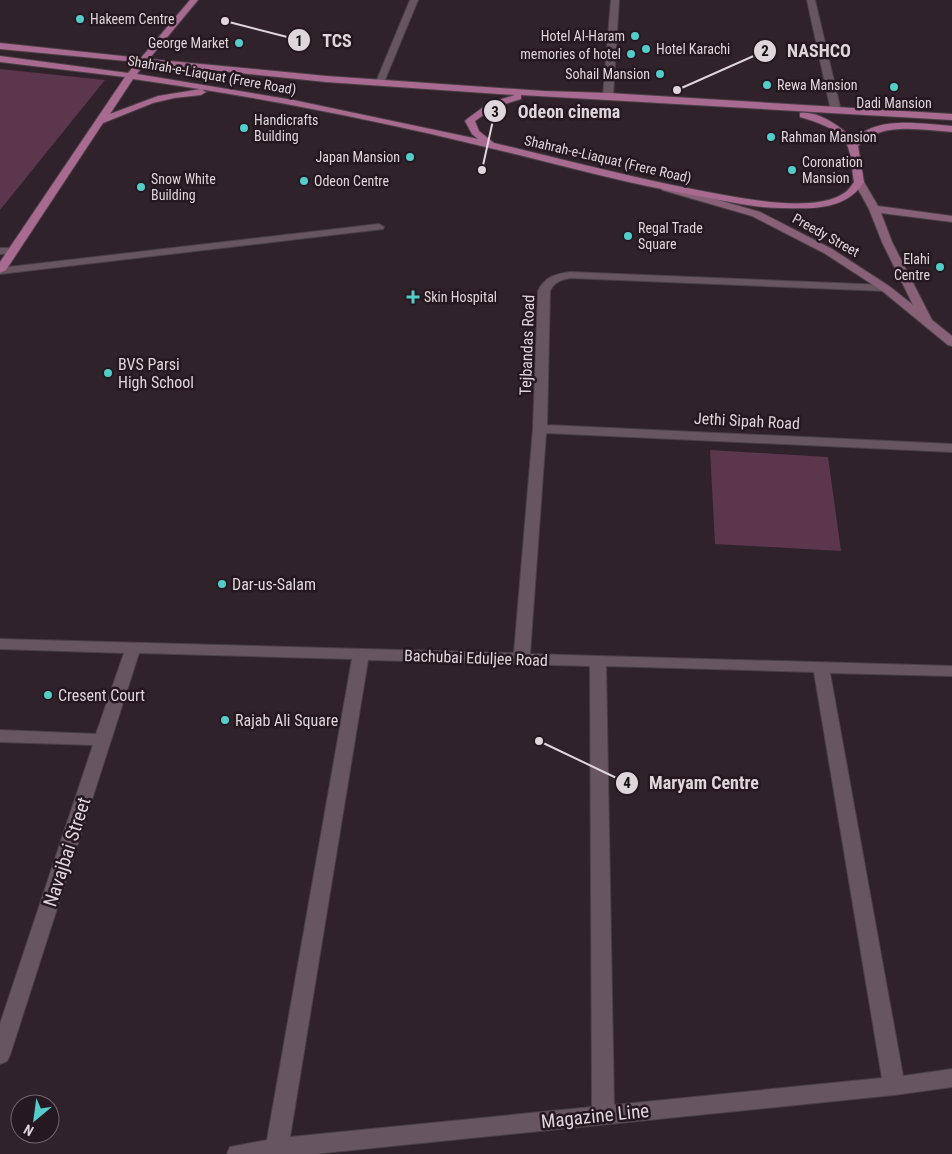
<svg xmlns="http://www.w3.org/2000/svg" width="952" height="1154" font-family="'Roboto Condensed',sans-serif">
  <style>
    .green { fill: #5b364d }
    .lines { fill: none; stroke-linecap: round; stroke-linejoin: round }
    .street-casing { stroke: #4b4046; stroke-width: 2 }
    .secondary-casing { stroke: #4b4046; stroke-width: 2 }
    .primary-casing { stroke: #4b4046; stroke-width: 2 }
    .street { fill: #675660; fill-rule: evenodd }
    .secondary { fill: #886078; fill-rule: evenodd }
    .primary { fill: #a86a91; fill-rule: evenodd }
    .poi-dot { fill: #53cdca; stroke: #261820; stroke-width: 2 }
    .labels { text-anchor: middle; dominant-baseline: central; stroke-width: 5; stroke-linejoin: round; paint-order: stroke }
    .far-poi-label { font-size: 14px; fill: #dfd6db; stroke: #261820; text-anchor: start }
    .far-street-label { font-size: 14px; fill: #dfd6db; stroke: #261820 }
    .street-label { font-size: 16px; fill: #dfd6db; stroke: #261820 }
    .poi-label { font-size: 16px; fill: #dfd6db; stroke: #261820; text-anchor: start }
    .near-street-label { font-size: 19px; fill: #dfd6db; stroke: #261820 }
    .leader { fill: none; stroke: #dfd6db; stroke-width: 2 }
    .callout-dot { fill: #dfd6db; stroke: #261820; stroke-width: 2 }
    .mark-label { font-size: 15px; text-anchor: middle; font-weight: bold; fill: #111 }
    .callout-label { font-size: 18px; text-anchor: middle; font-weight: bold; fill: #dfd6db; stroke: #261820; stroke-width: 5; stroke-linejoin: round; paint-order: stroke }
  </style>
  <rect width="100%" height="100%" fill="#30222a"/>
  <path class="green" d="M 0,69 L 105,80 L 0,210 Z
    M 710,450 L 828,457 L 841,551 L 715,544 Z"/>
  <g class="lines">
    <defs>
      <path id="street" d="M 410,0 L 418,0 L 384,82 L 383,84 L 377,84 L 376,82 Z
        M 611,0 L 619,0 L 613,96 L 608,99 L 603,96 Z
        M 807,0 L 815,0 L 841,111 L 839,113 L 833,113 L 831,111 Z
        M 379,224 L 384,227 L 383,229 L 0,274 L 0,268 Z
        M 0,248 L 12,248 L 17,251 L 12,254 L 0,254 Z
        M 570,272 L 885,285 L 891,288 L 885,291 L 570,278 C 561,280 554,282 550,291 L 547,425 L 952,444 L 952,452 L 546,433 L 530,654 L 952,666 L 952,676 L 830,673 L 903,1076 L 952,1069 L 952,1087 L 894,1095 L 314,1154 L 227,1154 L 230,1147 L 267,1140 L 352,659 L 139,653 L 10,1055 L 7,1061 L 0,1064 L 0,1024 L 93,745 L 0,742 L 0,730 L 96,734 L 124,653 L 0,649 L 0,639 L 514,653 L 533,429 L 538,291 C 545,277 555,274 570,272 ZM 368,660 L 590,666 L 592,1107 L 290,1137 ZM 606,666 L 814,672 L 882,1078 L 614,1105 Z"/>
      <path id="secondary" d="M 859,179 L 864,182 L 878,206 L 952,216 L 952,222 L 881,213 L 892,242 L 932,320 L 952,336 L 952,346 L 948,345 L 881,290 L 824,253 L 752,216 L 662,190 L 661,188 L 666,185 L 760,212 L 832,249 L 889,286 L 913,305 L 882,242 L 869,209 L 854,182 Z"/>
      <path id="primary" d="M 190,0 L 198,0 L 149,59 L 326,76 L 544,91 L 608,93 L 952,114 L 952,120 L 521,95 L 521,99 L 495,107 L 475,121 L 479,131 L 494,143 C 567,160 639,180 713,193 C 746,199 810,212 841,195 C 847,192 850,188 854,182 C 852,171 852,158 848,147 C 842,129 816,122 800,117 L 800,113 C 817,110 843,127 853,140 C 878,115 921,124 952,126 L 952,132 C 921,130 881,121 858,146 L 864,182 C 846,210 813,209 782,208 C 756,208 730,202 704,197 C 631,185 561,165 490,148 C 372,119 253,96 133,79 L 110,114 L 158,96 L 201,89 L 206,92 L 201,95 L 174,98 L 153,103 L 103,123 L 6,270 L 0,273 L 0,262 L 125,77 L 0,62 L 0,56 L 128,73 L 137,62 L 0,49 L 0,43 L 141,58 ZM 145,63 L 326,82 L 515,95 L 489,103 L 467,119 L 465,121 L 472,134 L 478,139 L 293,100 L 137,74 Z"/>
    </defs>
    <use href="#street" class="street-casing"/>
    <use href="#secondary" class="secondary-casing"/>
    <use href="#primary" class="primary-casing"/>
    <use href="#street" class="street"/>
    <use href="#secondary" class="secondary"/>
    <use href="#primary" class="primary"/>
  </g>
  <g class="poi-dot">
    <circle cx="80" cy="19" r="5"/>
    <circle cx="635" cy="36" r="5"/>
    <circle cx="239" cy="43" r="5"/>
    <circle cx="646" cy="49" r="5"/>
    <circle cx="631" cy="54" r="5"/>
    <circle cx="660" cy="74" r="5"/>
    <circle cx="767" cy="85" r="5"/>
    <circle cx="894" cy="87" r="5"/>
    <circle cx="244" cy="128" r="5"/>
    <circle cx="771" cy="137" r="5"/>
    <circle cx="410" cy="157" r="5"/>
    <circle cx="792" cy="170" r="5"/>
    <circle cx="304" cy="181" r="5"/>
    <circle cx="141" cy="187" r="5"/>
    <circle cx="628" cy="236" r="5"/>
    <circle cx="940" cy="267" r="5"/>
    <path d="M410.5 289.5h5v5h5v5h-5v5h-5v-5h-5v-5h5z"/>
    <circle cx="108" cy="373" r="5"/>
    <circle cx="222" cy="584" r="5"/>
    <circle cx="48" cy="695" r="5"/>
    <circle cx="225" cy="720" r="5"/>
  </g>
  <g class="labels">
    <g class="far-poi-label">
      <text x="90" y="19">Hakeem Centre</text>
      <text x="625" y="36" text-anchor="end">Hotel Al-Haram</text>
      <text x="229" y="43" text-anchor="end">George Market</text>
      <text x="656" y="49">Hotel Karachi</text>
      <text x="621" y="54" text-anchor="end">memories of hotel</text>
      <text x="650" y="74" text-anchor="end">Sohail Mansion</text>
      <text x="777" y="85">Rewa Mansion</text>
      <text x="894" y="103" text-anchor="middle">Dadi Mansion</text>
      <text x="254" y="120">Handicrafts<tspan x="254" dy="16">Building</tspan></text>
      <text x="781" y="137">Rahman Mansion</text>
      <text x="400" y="157" text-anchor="end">Japan Mansion</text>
      <text x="802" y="162">Coronation<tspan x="802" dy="16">Mansion</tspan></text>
      <text x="151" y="179">Snow White<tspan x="151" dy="16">Building</tspan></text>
      <text x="314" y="181">Odeon Centre</text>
      <text x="638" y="228">Regal Trade<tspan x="638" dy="16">Square</tspan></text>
      <text x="930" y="259" text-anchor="end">Elahi<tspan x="930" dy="16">Centre</tspan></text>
      <text x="424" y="297">Skin Hospital</text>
    </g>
    <g class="far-street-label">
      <text transform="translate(212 75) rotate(10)">Shahrah-e-Liaquat (Frere Road)</text>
      <text transform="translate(608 159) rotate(13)">Shahrah-e-Liaquat (Frere Road)</text>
      <text transform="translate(826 235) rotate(29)">Preedy Street</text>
    </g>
    <g class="street-label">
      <text transform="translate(527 345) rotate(-88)">Tejbandas Road</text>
      <text transform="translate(747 421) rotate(3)">Jethi Sipah Road</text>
      <text transform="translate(476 658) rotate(2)">Bachubai Eduljee Road</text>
    </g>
    <g class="poi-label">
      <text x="118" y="364">BVS Parsi<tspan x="118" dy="18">High School</tspan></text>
      <text x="232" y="584">Dar-us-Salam</text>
      <text x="58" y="695">Cresent Court</text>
      <text x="235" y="720">Rajab Ali Square</text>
    </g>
    <g class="near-street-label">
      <text transform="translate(67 852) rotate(-72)">Navajbai Street</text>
      <text transform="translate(595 1116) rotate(-6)">Magazine Line</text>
    </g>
  </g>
  <path class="leader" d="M225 21L299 40M677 90L765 51M482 170L495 111M539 741L627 783"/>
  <g class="callout-dot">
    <circle cx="225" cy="21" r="5"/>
    <circle cx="677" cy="90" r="5"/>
    <circle cx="482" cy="170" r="5"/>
    <circle cx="539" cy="741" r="5"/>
    <circle cx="299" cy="40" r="12"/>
    <circle cx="765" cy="51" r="12"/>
    <circle cx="495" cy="111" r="12"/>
    <circle cx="627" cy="783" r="12"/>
  </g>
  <g class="mark-label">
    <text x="299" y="46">1</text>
    <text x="765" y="56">2</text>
    <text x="495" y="117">3</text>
    <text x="627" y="788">4</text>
  </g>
  <g class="callout-label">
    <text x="337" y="47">TCS</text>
    <text x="819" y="57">NASHCO</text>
    <text x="569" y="118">Odeon cinema</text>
    <text x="704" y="789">Maryam Centre</text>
  </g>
  <g transform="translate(35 1119) rotate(209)"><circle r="24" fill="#261820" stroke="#70646b"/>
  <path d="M0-4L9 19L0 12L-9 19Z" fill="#53cdca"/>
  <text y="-8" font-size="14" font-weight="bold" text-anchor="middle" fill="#dfd6db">N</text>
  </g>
</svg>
